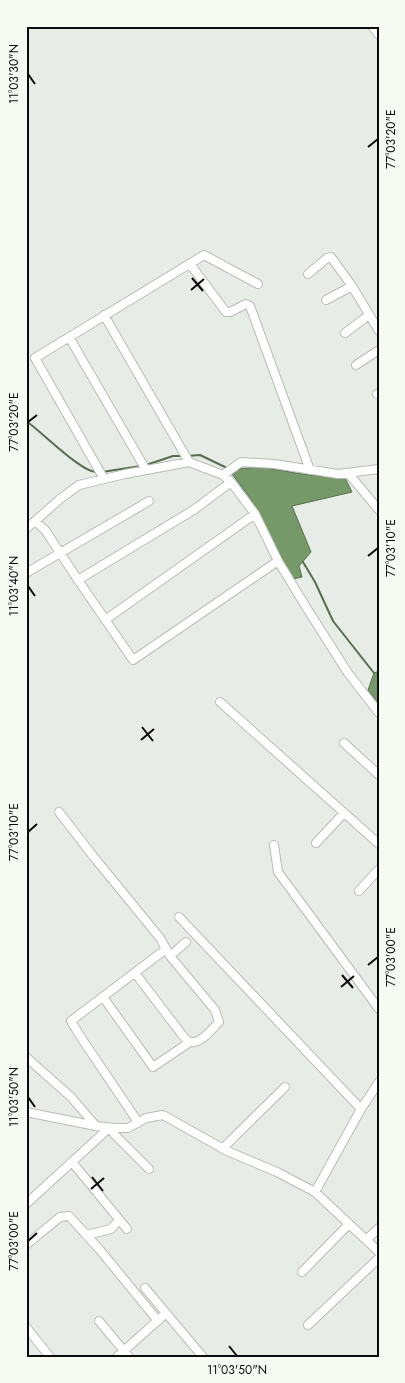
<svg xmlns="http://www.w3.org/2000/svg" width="405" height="1383" font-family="Jost,sans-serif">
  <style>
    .water { fill: #759968; stroke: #556f4c }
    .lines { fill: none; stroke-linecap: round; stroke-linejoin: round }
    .stream { stroke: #556f4c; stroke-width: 2 }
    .minor-casing { stroke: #b8bcb6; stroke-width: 10 }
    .minor { stroke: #fff; stroke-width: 8 }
    .ticks { fill: none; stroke: #0b0c0b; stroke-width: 2 }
    .neatline { fill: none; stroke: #0b0c0b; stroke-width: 2 }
    .ticks-label { font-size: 12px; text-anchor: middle; fill: #0b0c0b }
  </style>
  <rect width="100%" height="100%" fill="#e8ece6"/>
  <path class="water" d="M 260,467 L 309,475 L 345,478 L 352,492 L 292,506 L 311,552 L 299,566 L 302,577 L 293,579 L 250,498 L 232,474 L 237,469 Z
    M 379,671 L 379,704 L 368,690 L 374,673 Z"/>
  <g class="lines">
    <path class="stream" d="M 26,421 C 41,431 83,474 97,472
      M 187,456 L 200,455 L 227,468
      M 146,465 L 173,456 L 182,456
      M 102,472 L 141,466
      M 303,562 L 315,582 L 333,621 L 374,673"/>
    <defs>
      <path id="minor" d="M 372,26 L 379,35
        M 190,264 L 226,312 L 230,312 L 246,304 L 250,306 L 310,470
        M 308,274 L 327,258 L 331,257 L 352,286 L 379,331
        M 326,300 L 352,286
        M 104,315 L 189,462
        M 345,333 L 369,315
        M 69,337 L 146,470
        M 356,365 L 379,350
        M 377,394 L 379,393
        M 348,473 L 379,510
        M 223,475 L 241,462 L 274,464 L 338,474 L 379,469
        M 104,479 L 35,358 L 204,255 L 258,284
        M 35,521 L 45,530 L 78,580 L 195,509 L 231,482
        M 26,529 L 60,499 L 79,485 L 125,474 L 189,462 L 223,475 L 231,482 L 255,514 L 278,561 L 306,607 L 348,673 L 379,713
        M 26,573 L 149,501
        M 78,580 L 133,660 L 278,561
        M 105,620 L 255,514
        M 220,702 L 379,844
        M 344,743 L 379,775
        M 59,812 L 93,856 L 160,938 L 170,956 L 215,1010 L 219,1022 C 213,1028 203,1041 194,1042 C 189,1043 186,1039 183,1036 L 135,973
        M 316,843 L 344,813
        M 274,845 L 278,872 L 379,1009
        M 359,891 L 379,869
        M 179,917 L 361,1109
        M 170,956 L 186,942
        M 103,997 L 153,1067 L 190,1042
        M 26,1057 L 71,1097 L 96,1126
        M 26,1112 L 96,1126 L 115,1128 L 128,1128 L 146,1118 L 163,1115 L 227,1151 L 277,1172 L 315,1192 L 361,1109 L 379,1082
        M 138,1122 L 80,1036 L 71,1021 L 166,949
        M 110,1128 L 114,1134 L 149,1169
        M 223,1148 L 285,1087
        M 72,1162 L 127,1229
        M 315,1192 L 379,1252
        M 26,1204 L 109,1128
        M 86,1235 L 111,1229 L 119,1220
        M 366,1240 L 379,1228
        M 26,1245 L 60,1217 L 69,1216 L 100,1250 L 158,1321
        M 302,1272 L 349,1224
        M 145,1288 L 166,1313
        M 99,1321 L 129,1357
        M 308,1325 L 379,1258
        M 26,1327 L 50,1357
        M 117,1357 L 166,1313 L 203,1357"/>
    </defs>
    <use href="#minor" class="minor-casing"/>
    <use href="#minor" class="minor"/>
  </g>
  <path class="ticks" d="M 28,74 L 35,84M 368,147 L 378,139M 192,278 L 203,291M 191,290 L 204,279M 28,422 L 37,415M 368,556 L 378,548M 28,586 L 35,596M 142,727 L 153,741M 141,740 L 154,729M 28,832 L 37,824M 368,965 L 378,957M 342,975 L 353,988M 341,987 L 354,976M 28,1097 L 35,1107M 92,1177 L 103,1191M 91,1189 L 104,1178M 28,1241 L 37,1233M 229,1346 L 237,1356"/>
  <rect width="405" height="1383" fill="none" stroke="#f5faf3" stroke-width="55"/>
  <rect x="28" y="28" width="350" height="1328" class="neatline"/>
  <g class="ticks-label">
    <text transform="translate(14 74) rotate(-90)" y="4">11°03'30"N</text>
    <text transform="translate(391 139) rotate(-90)" y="4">77°03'20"E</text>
    <text transform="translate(14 422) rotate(-90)" y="4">77°03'20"E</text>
    <text transform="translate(391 548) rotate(-90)" y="4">77°03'10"E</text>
    <text transform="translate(14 586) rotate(-90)" y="4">11°03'40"N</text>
    <text transform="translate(14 832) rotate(-90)" y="4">77°03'10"E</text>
    <text transform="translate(391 957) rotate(-90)" y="4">77°03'00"E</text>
    <text transform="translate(14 1097) rotate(-90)" y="4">11°03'50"N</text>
    <text transform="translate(14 1241) rotate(-90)" y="4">77°03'00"E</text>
    <text x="237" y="1374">11°03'50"N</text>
  </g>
</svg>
